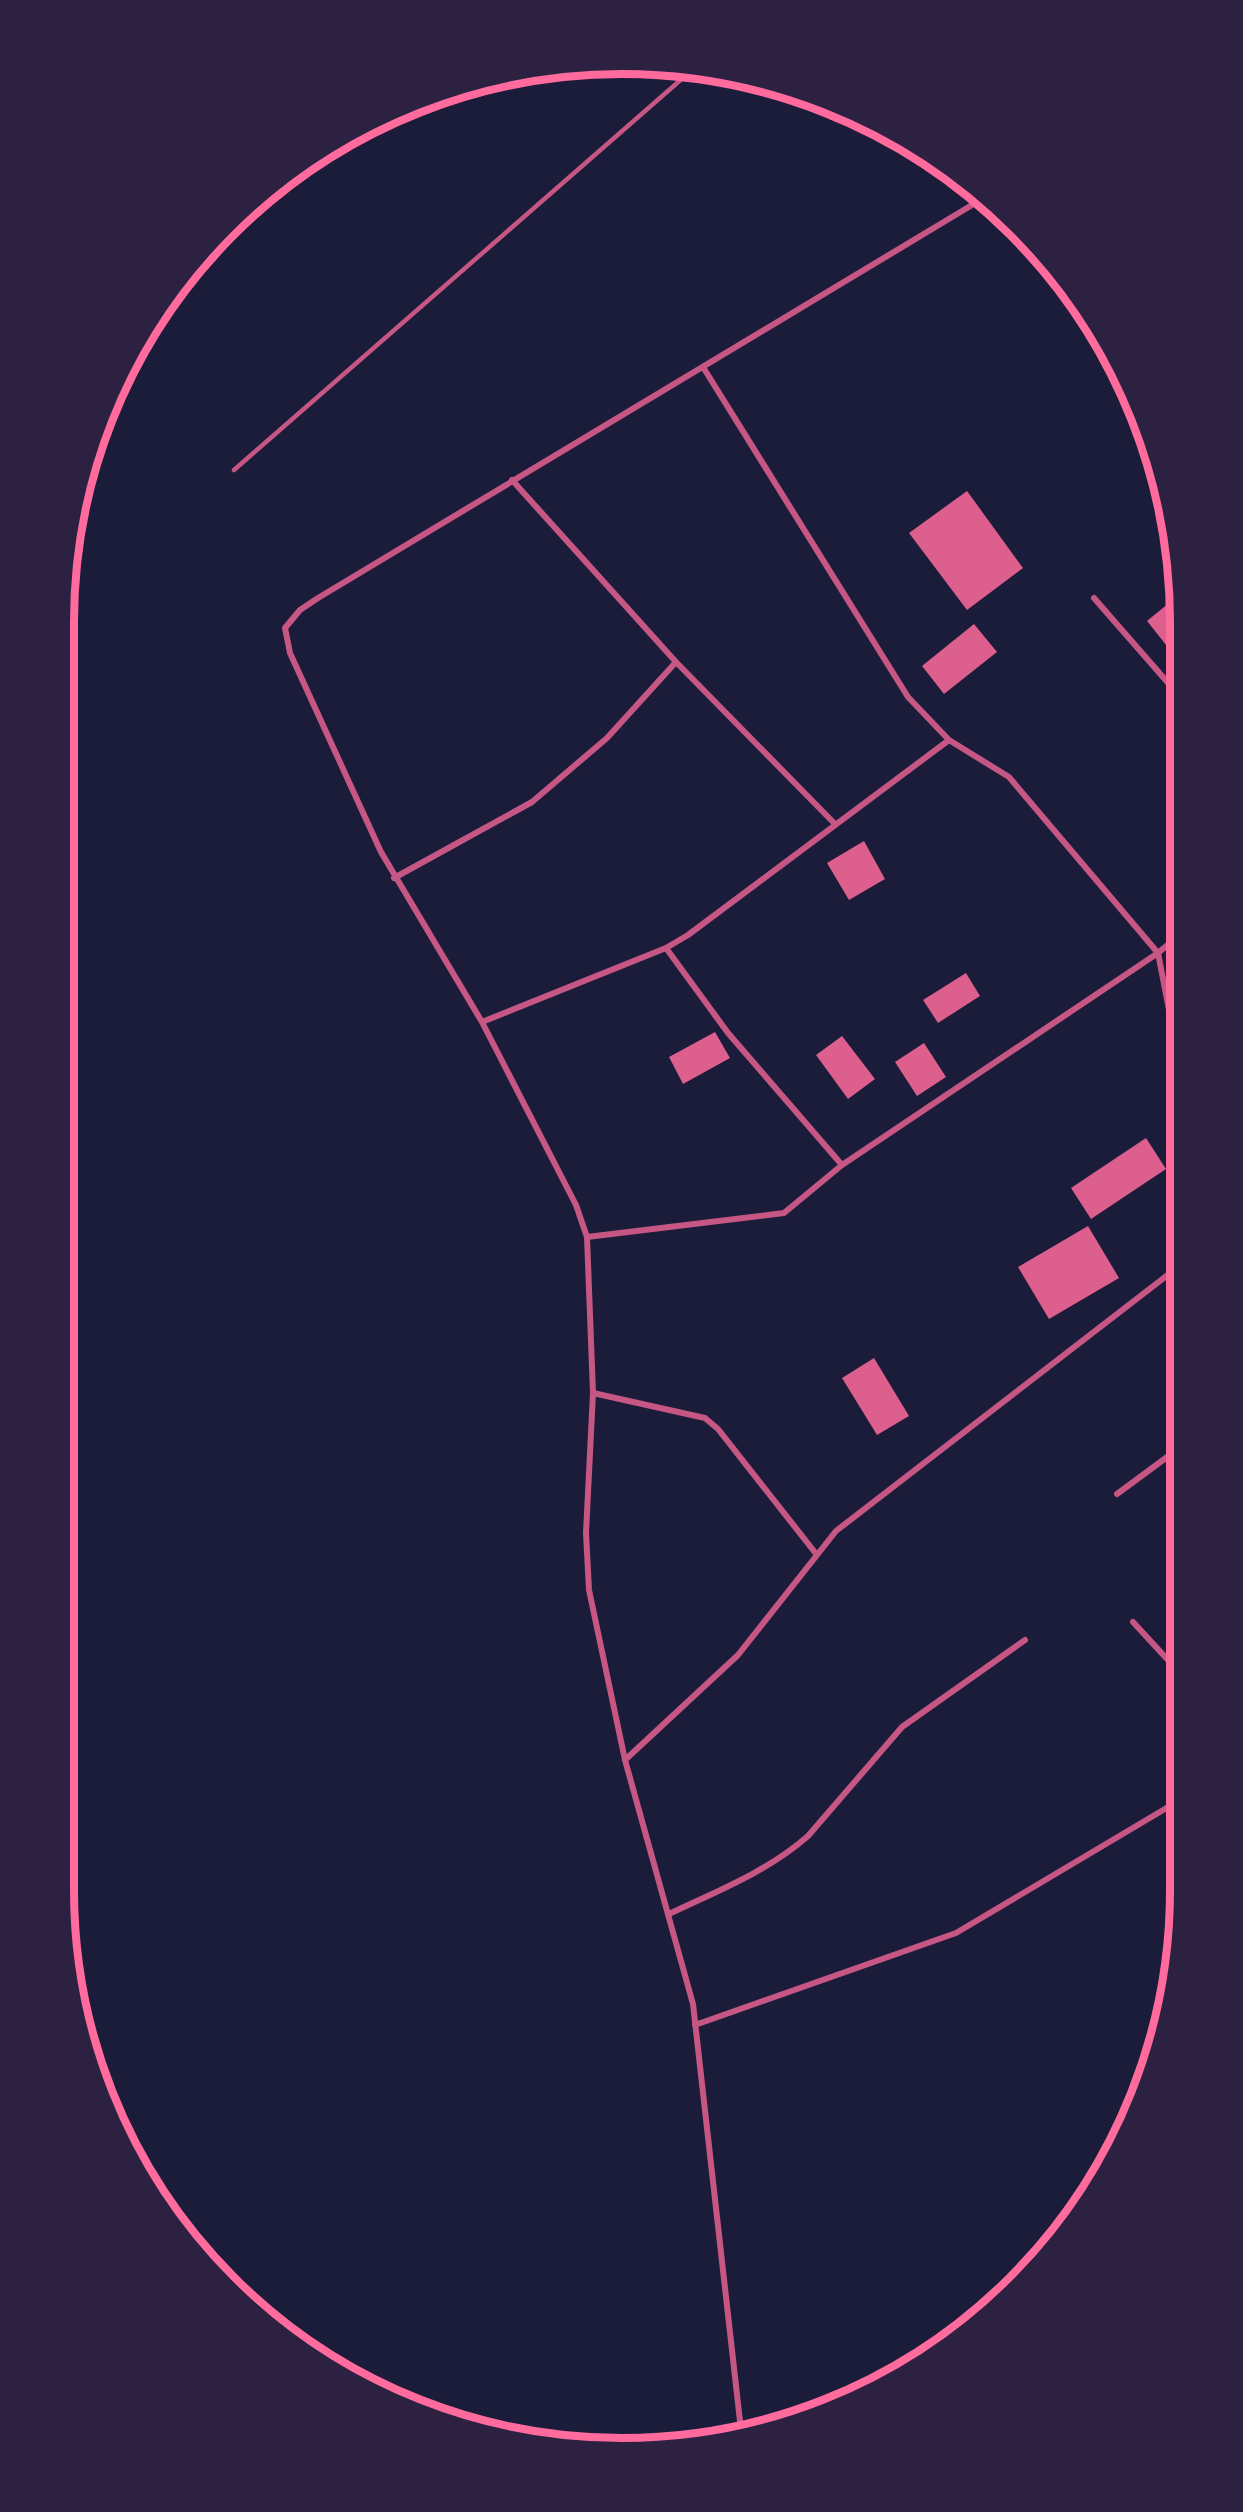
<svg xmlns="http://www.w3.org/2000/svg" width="1243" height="2512" font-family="'Roboto Condensed',sans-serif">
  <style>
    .building { fill: #dd5f8e }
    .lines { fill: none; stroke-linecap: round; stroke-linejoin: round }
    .service { stroke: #c65784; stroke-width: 4.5 }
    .minor { stroke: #c65784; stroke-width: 6 }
    .rim { fill: none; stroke: #ff6b9d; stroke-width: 8 }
  </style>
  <rect width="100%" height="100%" fill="#1b1b3a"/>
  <path class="building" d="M 967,491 L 1023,568 L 967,610 L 909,533 Z
    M 1175,598 L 1176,654 L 1174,655 L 1147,621 Z
    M 974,624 L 997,652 L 944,694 L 922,666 Z
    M 864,841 L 885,879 L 849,900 L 827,863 Z
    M 966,973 L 980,996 L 938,1023 L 923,1000 Z
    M 715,1032 L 730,1058 L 683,1084 L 669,1057 Z
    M 842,1036 L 875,1079 L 848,1099 L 816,1055 Z
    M 924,1043 L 946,1077 L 917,1096 L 895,1062 Z
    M 1146,1138 L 1166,1169 L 1091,1219 L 1071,1188 Z
    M 1088,1226 L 1119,1278 L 1049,1319 L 1018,1267 Z
    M 874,1358 L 909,1416 L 877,1435 L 842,1378 Z"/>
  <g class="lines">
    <path class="service" d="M 234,470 L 692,70"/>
    <path class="minor" d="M 1094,598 L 1176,692
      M 676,662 L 835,824
      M 394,878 L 532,802 L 607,738 L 676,662 L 512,480
      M 1177,937 L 1158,953 L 1177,1051
      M 666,948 L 728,1033 L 842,1165
      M 482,1022 L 666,948 L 688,935 L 949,740
      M 587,1237 L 784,1213 L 842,1165 L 1158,953 L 1009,777 L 949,740 L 908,697 L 703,367
      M 593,1393 L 705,1418 L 718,1429 L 817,1555
      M 1117,1494 L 1178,1449
      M 1133,1622 L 1179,1672
      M 625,1760 L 738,1655 L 836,1531 L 1178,1267
      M 669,1914 C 717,1891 767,1872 808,1836 L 902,1727 L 1025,1640
      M 695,2025 L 956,1933 L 1180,1800
      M 741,2430 L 693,2004 L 625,1760 L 589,1590 L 586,1533 L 593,1393 L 587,1237 L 576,1205 L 482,1022 L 381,852 L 290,653 L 285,628 L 300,610 L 318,598 L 982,199"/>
  </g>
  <path d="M0 0H1243V2512H0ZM622 74H622A548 548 0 0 1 1170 622V1890A548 548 0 0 1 622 2438H622A548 548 0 0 1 74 1890V622A548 548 0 0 1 622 74Z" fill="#2d2142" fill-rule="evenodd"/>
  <path class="rim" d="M622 74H622A548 548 0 0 1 1170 622V1890A548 548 0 0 1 622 2438H622A548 548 0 0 1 74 1890V622A548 548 0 0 1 622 74Z"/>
</svg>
